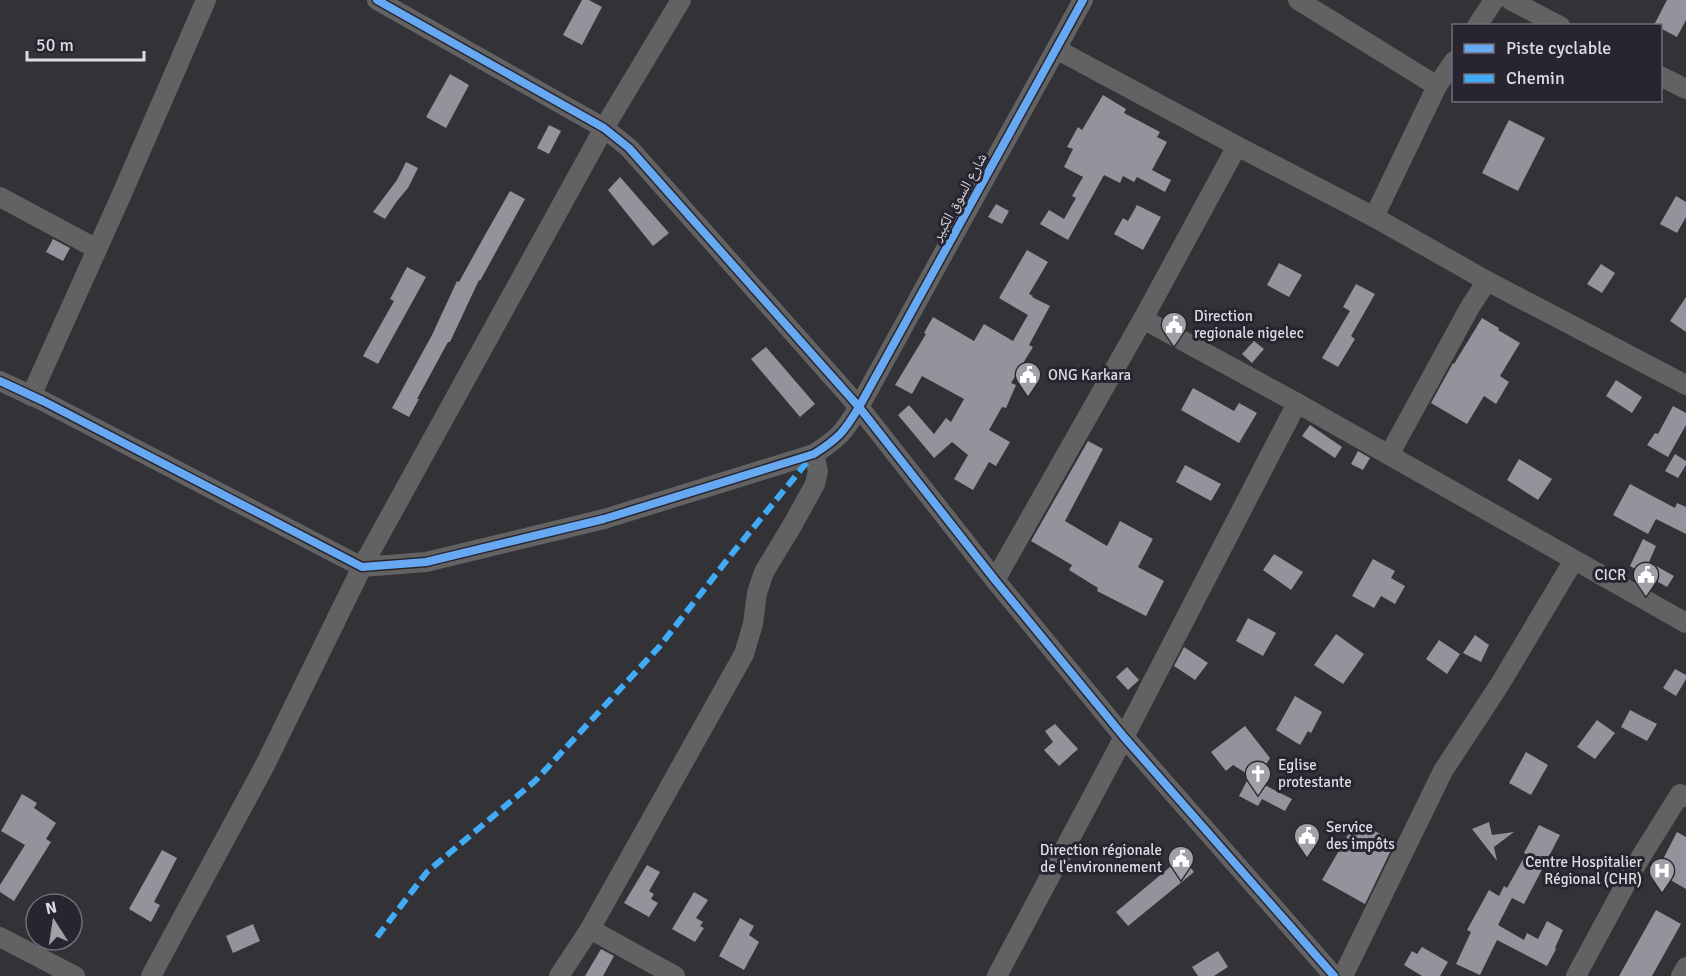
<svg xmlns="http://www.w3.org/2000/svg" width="1686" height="976" font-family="Signika,'Noto Naskh Arabic',sans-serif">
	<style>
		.building { fill: #94929a }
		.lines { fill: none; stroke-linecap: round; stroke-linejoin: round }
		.minor { stroke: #636262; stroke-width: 20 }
		.quiet { stroke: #42abf6; stroke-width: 6; stroke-dasharray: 12 6; stroke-linecap: butt }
		.cycleway-casing { stroke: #282530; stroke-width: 11 }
		.cycleway { stroke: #66a8f1; stroke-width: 8 }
		.labels { text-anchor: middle; stroke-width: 6; stroke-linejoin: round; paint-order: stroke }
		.street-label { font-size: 15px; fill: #dedce3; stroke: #282530 }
		.poi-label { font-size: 15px; fill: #dedce3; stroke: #282530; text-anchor: start }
	</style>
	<rect width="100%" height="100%" fill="#333237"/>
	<!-- building -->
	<g class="building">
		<path d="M 582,0 L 589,0 L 602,7 L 582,45 L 563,35 Z"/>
		<path d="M 1667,0 L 1686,0 L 1686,20 L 1677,37 L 1660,28 L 1660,26 L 1654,25 Z"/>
		<path d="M 450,74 L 469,85 L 446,128 L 426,117 Z"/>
		<path d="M 1103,95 L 1126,109 L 1124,113 L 1160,132 L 1157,137 L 1167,142 L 1152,170 L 1171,180 L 1165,192 L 1137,177 L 1134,182 L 1123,176 L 1120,183 L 1104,175 L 1068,240 L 1040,224 L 1049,210 L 1064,219 L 1076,198 L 1072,196 L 1083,177 L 1064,167 L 1073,149 L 1067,147 L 1078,127 L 1082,130 Z"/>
		<path d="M 1509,120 L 1545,138 L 1518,191 L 1482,173 Z"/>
		<path d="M 549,125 L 561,131 L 549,154 L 537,148 Z"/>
		<path d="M 406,162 L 418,168 L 408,188 L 397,201 L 385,219 L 373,212 L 397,180 Z"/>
		<path d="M 620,177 L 669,233 L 653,246 L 608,190 Z"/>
		<path d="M 510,191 L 525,199 L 480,281 L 479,280 L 450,342 L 448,342 L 417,399 L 419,399 L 409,417 L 392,408 L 432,335 L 457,281 L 459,282 L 485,235 Z"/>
		<path d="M 1676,196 L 1686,202 L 1686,217 L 1677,233 L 1660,224 Z"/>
		<path d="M 996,204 L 1009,211 L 1002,224 L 988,217 Z"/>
		<path d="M 1137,205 L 1161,217 L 1143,250 L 1114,234 L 1123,218 L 1128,221 Z"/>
		<path d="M 53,239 L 70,248 L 63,261 L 46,252 Z"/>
		<path d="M 1027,250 L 1048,262 L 1029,294 L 1033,296 L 1032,297 L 1050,306 L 1029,345 L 1033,347 L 1011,383 L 1016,385 L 1006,408 L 1002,407 L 989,430 L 1010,442 L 996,466 L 989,462 L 973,490 L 954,479 L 968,455 L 952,442 L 934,458 L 898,415 L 909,405 L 934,434 L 946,418 L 951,422 L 964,399 L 922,376 L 912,394 L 895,385 L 926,334 L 924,333 L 933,317 L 974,341 L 984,324 L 1013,341 L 1028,315 L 999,298 Z"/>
		<path d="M 1279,263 L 1302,275 L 1289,297 L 1267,285 Z"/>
		<path d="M 1601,264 L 1615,273 L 1602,293 L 1587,284 Z"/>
		<path d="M 407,267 L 426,277 L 378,364 L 363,356 L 394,301 L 390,299 Z"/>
		<path d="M 1356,284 L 1375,294 L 1351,336 L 1355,339 L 1338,367 L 1322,358 L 1350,311 L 1343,307 Z"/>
		<path d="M 1686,297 L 1686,332 L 1670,321 Z"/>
		<path d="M 1482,318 L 1499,328 L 1498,330 L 1520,343 L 1500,376 L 1509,382 L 1496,404 L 1484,396 L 1467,424 L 1431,403 L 1453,363 L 1454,364 Z"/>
		<path d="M 1254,341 L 1264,349 L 1252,363 L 1242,354 Z"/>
		<path d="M 766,347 L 815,404 L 800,417 L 751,359 Z"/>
		<path d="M 1616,380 L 1642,397 L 1632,413 L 1606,396 Z"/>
		<path d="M 1193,388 L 1234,411 L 1239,403 L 1257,413 L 1239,443 L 1181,410 Z"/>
		<path d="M 1673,406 L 1686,413 L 1686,425 L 1668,457 L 1647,445 L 1655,433 L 1658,434 Z"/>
		<path d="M 1310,425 L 1342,447 L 1335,458 L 1302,436 Z"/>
		<path d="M 1088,441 L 1103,449 L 1065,521 L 1107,546 L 1120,521 L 1153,539 L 1138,567 L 1164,581 L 1146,616 L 1097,591 L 1098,588 L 1069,570 L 1072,565 L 1031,541 Z"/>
		<path d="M 1358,451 L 1370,458 L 1363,470 L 1351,464 Z"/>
		<path d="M 1675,454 L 1686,461 L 1686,465 L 1678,478 L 1665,471 Z"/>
		<path d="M 1519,459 L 1552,479 L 1538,500 L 1507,480 Z"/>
		<path d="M 1185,465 L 1221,484 L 1211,501 L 1176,482 Z"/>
		<path d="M 1630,484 L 1675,508 L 1677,503 L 1686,507 L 1686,534 L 1656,519 L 1648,534 L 1613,515 Z"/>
		<path d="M 1643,539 L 1656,546 L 1649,562 L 1674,576 L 1667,587 L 1630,566 Z"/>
		<path d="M 1274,554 L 1303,572 L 1291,590 L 1263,570 Z"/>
		<path d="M 1373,559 L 1395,571 L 1391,578 L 1405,586 L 1395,604 L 1381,596 L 1374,608 L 1352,596 Z"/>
		<path d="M 1248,618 L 1276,633 L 1263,656 L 1236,641 Z"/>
		<path d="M 1336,634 L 1364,654 L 1343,684 L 1314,665 Z"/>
		<path d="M 1475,635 L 1489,645 L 1481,662 L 1463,653 Z"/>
		<path d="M 1439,640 L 1460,654 L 1447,674 L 1426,659 Z"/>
		<path d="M 1184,647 L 1208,663 L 1195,680 L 1174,666 Z"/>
		<path d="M 1127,667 L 1139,680 L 1128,690 L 1116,677 Z"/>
		<path d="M 1675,669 L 1686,675 L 1686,679 L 1676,696 L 1663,688 Z"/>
		<path d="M 1295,696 L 1322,712 L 1311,733 L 1308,731 L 1300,745 L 1276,730 Z"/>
		<path d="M 1630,710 L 1657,724 L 1647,741 L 1621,727 Z"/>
		<path d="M 1597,720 L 1615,733 L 1595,759 L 1577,747 Z"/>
		<path d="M 1055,724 L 1078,749 L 1059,766 L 1044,750 L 1053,742 L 1045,731 Z"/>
		<path d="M 1245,726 L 1270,758 L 1257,780 L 1233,765 L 1226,771 L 1211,752 Z"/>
		<path d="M 1526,752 L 1548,765 L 1531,795 L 1509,783 Z"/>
		<path d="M 1249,777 L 1292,799 L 1285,811 L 1262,799 L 1258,806 L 1239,796 Z"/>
		<path d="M 22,794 L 37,803 L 34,808 L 56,823 L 46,839 L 51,842 L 14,901 L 0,892 L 0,885 L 25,845 L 1,831 Z"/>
		<path d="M 1356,821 L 1395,842 L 1365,904 L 1322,880 Z"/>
		<path d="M 1489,822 L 1492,835 L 1514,832 L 1494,847 L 1497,861 L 1472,829 Z"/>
		<path d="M 1539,825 L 1560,835 L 1524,904 L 1512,898 L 1498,925 L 1524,940 L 1527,933 L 1538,939 L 1547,921 L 1563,930 L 1555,948 L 1556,949 L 1547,966 L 1497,940 L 1480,975 L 1456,964 L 1471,932 L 1467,930 L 1489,890 L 1499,896 L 1504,886 L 1507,888 L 1526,854 L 1524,853 Z"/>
		<path d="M 1677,832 L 1686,837 L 1686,889 L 1667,878 L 1662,861 Z"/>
		<path d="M 162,850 L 177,858 L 154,902 L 160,905 L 151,922 L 129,909 Z"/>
		<path d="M 1182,857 L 1194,872 L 1128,926 L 1116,912 Z"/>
		<path d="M 647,865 L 660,872 L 649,891 L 654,894 L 651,899 L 658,903 L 649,917 L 624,903 Z"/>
		<path d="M 694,892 L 708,900 L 696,918 L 703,922 L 700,926 L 704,928 L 695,942 L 672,929 Z"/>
		<path d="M 1656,910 L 1681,924 L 1652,976 L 1619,976 Z"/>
		<path d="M 740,918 L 754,926 L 749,935 L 759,942 L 744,970 L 719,956 Z"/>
		<path d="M 253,924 L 260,941 L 233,953 L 226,936 Z"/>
		<path d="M 1422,947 L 1448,962 L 1440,976 L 1422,976 L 1404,965 L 1412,951 L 1417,954 Z"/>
		<path d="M 601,949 L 614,956 L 603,976 L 585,976 Z"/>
		<path d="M 1218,951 L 1228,967 L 1214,976 L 1198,976 L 1192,967 Z"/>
	</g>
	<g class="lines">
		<!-- minor -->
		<g class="minor">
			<path d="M 377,0 L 604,128 L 629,148 L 859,407 L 995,580 L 1124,737 L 1334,976"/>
			<path d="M 1298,0 L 1437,86"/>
			<path d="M 1510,0 L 1560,26"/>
			<path d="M 1477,26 L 1494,0"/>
			<path d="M 1056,49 L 1237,146 L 1374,217 L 1487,281 L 1686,385"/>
			<path d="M 1660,76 L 1686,89"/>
			<path d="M 0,197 L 97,249"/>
			<path d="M 1374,217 L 1437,86 L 1454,61"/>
			<path d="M 1143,319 L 1297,403 L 1686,623"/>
			<path d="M 0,381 L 43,401 L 362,567 L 426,562 L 604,519 L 814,454 C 839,438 844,432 859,407 L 1083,0"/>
			<path d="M 31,396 L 121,196 L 206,0"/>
			<path d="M 1389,455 L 1470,307 L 1487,281"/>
			<path d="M 995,580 L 1143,319 L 1237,146"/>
			<path d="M 590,929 L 675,976"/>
			<path d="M 0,937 L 75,976"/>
			<path d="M 151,976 L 265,765 L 362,567 L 604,128 L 681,0"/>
			<path d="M 559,976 L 590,929 L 744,654 L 753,624 L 757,593 L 764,572 L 793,524 L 815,484 L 818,471 L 814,454"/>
			<path d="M 997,976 L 1124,737 L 1297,403"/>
			<path d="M 1343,976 L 1443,771 L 1500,684 L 1574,560"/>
			<path d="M 1576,976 L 1637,863 L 1680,794 L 1686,797"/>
			<path d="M 1681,976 L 1686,967"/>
		</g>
		<!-- quiet -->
		<path class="quiet" d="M 377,937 L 427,872 L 535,781 L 659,647 L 731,555 L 812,456"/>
		<defs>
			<g id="cycleway">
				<path d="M 377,0 L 604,128 L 629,148 L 859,407 L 995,580 L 1124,737 L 1334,976"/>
				<path d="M 0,381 L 43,401 L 362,567 L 426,562 L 604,519 L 814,454 C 839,438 844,432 859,407 L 1083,0"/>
			</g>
		</defs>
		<!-- cycleway casing -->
		<use href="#cycleway" class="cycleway-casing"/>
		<!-- cycleway -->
		<use href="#cycleway" class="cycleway"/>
	</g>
	<!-- icons -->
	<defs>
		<symbol id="civic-pin" viewBox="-11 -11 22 30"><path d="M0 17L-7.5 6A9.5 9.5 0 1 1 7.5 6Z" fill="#a2a0a7" stroke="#282530"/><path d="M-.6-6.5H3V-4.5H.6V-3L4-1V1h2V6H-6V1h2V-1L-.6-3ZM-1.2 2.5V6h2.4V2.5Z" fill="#fff"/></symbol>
		<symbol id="church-pin" viewBox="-11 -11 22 30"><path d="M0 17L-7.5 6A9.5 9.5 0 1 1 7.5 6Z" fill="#a2a0a7" stroke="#282530"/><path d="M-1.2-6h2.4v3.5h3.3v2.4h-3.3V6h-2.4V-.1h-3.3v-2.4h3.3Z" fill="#fff"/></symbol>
		<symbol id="hospital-pin" viewBox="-11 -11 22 30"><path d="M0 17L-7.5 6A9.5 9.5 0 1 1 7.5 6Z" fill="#a2a0a7" stroke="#282530"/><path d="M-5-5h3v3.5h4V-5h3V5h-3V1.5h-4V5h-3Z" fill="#fff"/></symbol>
	</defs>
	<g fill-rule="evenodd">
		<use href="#civic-pin" x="1159" y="310" width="30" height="40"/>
		<use href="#civic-pin" x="1013" y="360" width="30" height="40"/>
		<use href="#civic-pin" x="1631" y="560" width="30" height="40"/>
		<use href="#church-pin" x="1243" y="759" width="30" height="40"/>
		<use href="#civic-pin" x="1292" y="821" width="30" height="40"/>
		<use href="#civic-pin" x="1166" y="844" width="30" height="40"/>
		<use href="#hospital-pin" x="1647" y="856" width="30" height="40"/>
	</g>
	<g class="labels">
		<!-- street labels -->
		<g class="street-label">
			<text transform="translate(959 197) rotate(-61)" y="5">شارع السوق الكبير</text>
		</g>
		<!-- poi labels -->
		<g class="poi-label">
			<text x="1194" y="321">Direction<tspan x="1194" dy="17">regionale nigelec</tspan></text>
			<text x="1048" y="380">ONG Karkara</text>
			<text x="1626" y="580" text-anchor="end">CICR</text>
			<text x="1278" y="770">Eglise<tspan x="1278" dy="17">protestante</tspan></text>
			<text x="1326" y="832">Service<tspan x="1326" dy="17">des impôts</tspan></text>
			<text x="1162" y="855" text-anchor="end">Direction régionale<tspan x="1162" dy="17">de l'environnement</tspan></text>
			<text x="1642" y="867" text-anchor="end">Centre Hospitalier<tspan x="1642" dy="17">Régional (CHR)</tspan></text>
		</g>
	</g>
	<!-- legend -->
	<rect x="1452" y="24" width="210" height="78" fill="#282530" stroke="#716e78" stroke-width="1.5"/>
	<rect x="1464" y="44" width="30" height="9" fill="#66a8f1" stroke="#716e78" stroke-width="1.5"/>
	<text x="1506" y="54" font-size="18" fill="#dedce3">Piste cyclable</text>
	<rect x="1464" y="74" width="30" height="9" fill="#42abf6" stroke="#716e78" stroke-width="1.5"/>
	<text x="1506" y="84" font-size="18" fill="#dedce3">Chemin</text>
	<!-- north arrow -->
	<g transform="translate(54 922) rotate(348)"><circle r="28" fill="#282530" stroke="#716e78" stroke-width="1.5"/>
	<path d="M0-4.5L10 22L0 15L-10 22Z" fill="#a2a0a7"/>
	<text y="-9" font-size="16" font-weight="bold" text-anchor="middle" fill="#dedce3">N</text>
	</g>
	<!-- scale -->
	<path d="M27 51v9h117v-9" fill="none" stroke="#dedce3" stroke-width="3"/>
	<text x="36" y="51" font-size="18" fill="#dedce3" stroke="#282530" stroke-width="4.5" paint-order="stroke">50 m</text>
</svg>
